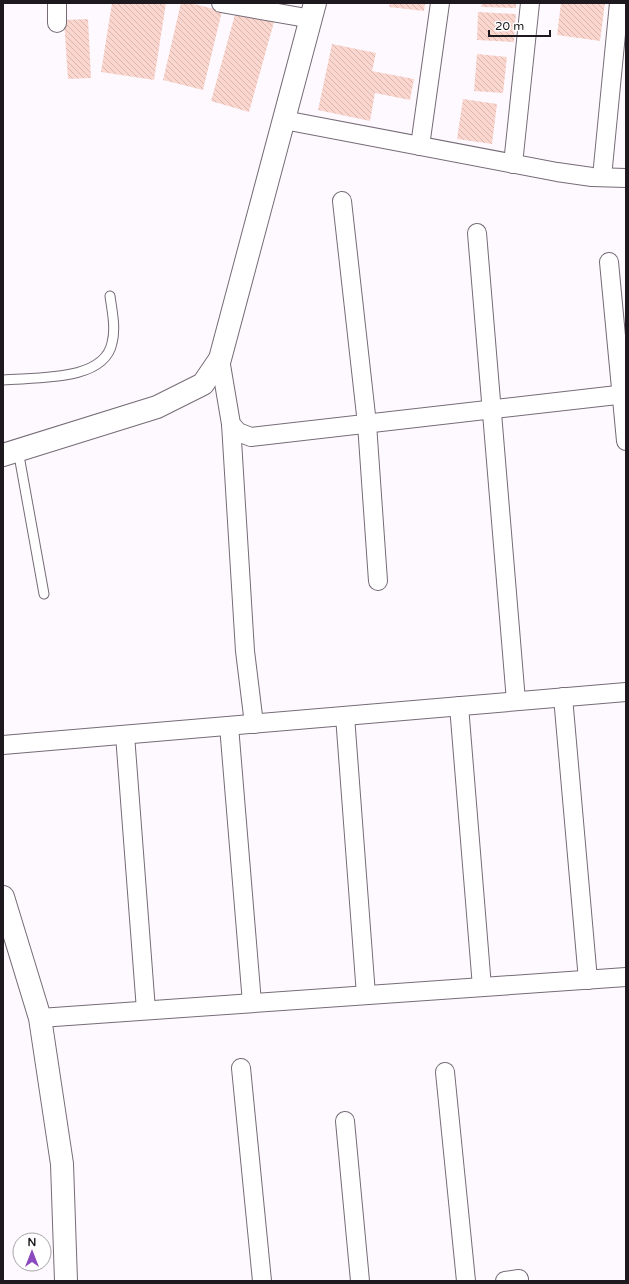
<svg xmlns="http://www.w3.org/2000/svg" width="629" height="1284" font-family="'Varela Round',sans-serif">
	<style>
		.building { fill: url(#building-back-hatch) }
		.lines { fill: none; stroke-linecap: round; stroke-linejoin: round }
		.service-casing { stroke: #766b77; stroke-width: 11 }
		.minor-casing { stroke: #766b77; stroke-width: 20 }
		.tertiary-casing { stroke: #766b77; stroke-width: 24 }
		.service { stroke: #fff; stroke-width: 9 }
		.minor { stroke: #fff; stroke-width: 18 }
		.tertiary { stroke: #fff; stroke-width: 22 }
	</style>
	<defs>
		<pattern id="building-back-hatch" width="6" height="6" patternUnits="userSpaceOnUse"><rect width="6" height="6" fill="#fad6ce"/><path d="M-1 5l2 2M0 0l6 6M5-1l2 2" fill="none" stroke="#d6b7b0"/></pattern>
	</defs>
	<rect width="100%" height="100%" fill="#fef9ff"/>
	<!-- building -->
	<g class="building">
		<path d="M 112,3 L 166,3 L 154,80 L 101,72 Z"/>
		<path d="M 181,3 L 190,3 L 222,11 L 203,90 L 163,80 Z"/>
		<path d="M 390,3 L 425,3 L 424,11 L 389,7 Z"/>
		<path d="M 482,3 L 516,3 L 516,8 L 481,7 Z"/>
		<path d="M 561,3 L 605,3 L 600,41 L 557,35 Z"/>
		<path d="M 236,11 L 274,22 L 249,112 L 211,101 Z"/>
		<path d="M 478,12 L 516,14 L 514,42 L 477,40 Z"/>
		<path d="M 88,19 L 91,78 L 68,79 L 64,20 Z"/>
		<path d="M 332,44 L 376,53 L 372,71 L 414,79 L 410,100 L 375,93 L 370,121 L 318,110 Z"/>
		<path d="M 477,54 L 507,57 L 503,93 L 474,91 Z"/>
		<path d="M 463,99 L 497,104 L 492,144 L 457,139 Z"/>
	</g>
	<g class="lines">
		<defs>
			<g id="service">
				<path d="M 3,380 C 35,377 104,382 112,343 C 116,328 112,311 110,296"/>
				<path d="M 18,450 L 44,594"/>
			</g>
			<g id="minor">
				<path d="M 57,3 L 57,23"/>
				<path d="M 221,3 L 312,19"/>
				<path d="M 284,120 L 557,172 L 592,177 L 626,178"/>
				<path d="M 420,146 L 440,3"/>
				<path d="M 513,164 L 530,3"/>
				<path d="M 602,177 L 619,3"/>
				<path d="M 342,201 L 367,424 L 378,581"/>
				<path d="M 477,233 L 516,701"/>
				<path d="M 609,262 L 626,441"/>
				<path d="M 220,359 L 231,424 L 238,432 L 251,437 L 626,394"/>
				<path d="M 231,424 L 245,651 L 254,724"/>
				<path d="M 563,697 L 588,980"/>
				<path d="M 459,706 L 482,987"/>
				<path d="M 345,716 L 366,995"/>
				<path d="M 229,726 L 252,1003"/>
				<path d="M 125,735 L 146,1010"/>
				<path d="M 3,745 L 626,692"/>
				<path d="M 40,1018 L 626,977"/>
				<path d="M 241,1068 L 262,1281"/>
				<path d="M 445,1072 L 466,1281"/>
				<path d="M 345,1121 L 360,1281"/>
				<path d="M 505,1281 L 519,1279"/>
			</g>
			<g id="tertiary">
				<path d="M 3,455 L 157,407 L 203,384 L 220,359 L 315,3"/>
				<path d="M 3,897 L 40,1018 L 62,1164 L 66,1281"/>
			</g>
		</defs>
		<!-- service casing -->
		<use href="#service" class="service-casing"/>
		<!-- minor casing -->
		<use href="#minor" class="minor-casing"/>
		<!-- tertiary casing -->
		<use href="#tertiary" class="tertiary-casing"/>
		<!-- service -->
		<use href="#service" class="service"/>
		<!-- minor -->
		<use href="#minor" class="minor"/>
		<!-- tertiary -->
		<use href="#tertiary" class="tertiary"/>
	</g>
	<!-- border -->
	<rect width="629" height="1284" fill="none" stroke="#1d191e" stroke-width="8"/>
	<!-- north arrow -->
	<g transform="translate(32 1252)"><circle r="19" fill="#ffffff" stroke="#a5a3a5"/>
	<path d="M0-3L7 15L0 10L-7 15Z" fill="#8b49be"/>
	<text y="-6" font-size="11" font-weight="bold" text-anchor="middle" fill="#1d191e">N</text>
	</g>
	<!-- scale -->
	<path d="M489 30v6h61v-6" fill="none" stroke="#1d191e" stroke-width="2"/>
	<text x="495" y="30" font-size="12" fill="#1d191e" stroke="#ffffff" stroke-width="3" paint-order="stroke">20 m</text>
</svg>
